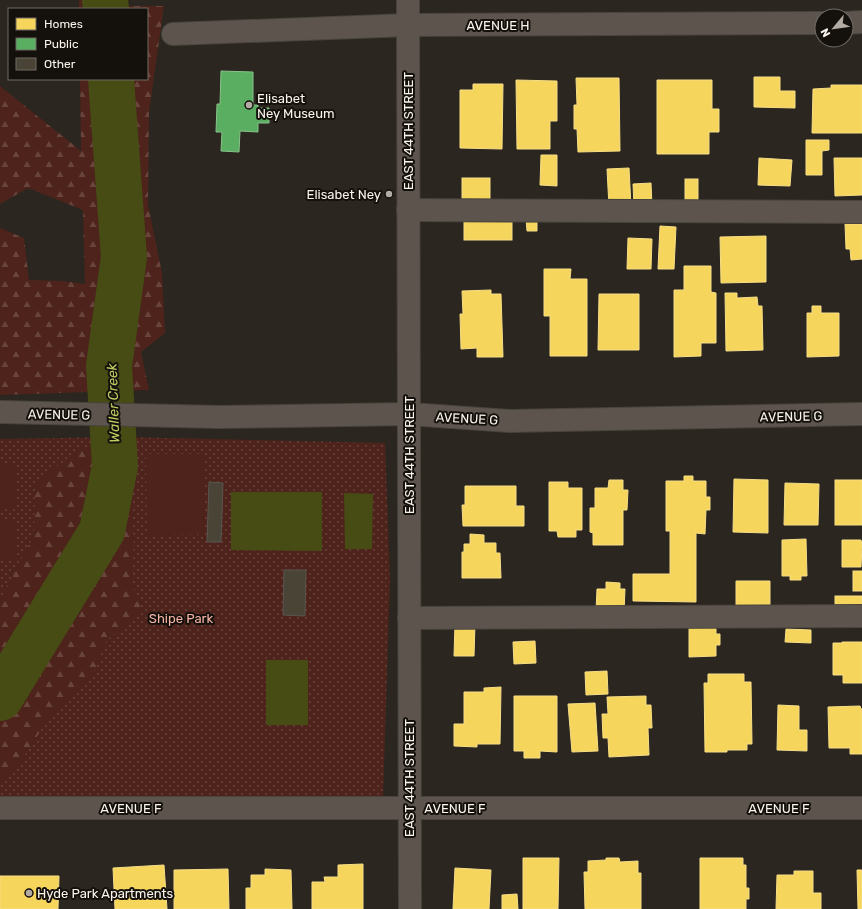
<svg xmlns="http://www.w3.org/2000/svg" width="862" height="909" font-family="Rubik,sans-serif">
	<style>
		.green { fill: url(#green-dots) }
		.forest { fill: url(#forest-firs) }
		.pitch { fill: #4d231b }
		.water { fill: #464c14 }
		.homes { fill: #f6d55c; stroke: #f7de87 }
		.public { fill: #5aae61; stroke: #8ac38b }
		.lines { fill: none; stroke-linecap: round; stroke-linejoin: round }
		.river { stroke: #464c14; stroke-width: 46 }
		.building { fill: #494436; stroke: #595650 }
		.minor-casing { stroke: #47433d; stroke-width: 24 }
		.minor { stroke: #5d544e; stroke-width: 22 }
		.poi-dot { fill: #b2aca4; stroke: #14100b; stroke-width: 1.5 }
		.labels { text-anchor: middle; stroke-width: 4; stroke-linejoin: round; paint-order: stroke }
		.street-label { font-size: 13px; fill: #faf4ec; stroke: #14100b }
		.poi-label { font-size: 13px; fill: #faf4ec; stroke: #14100b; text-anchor: start }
		.park-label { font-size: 13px; fill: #f5b3a5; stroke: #14100b }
		.water-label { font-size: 14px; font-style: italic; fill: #becd62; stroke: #14100b }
	</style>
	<defs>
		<pattern id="green-dots" width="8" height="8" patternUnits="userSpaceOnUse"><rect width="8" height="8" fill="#4d231b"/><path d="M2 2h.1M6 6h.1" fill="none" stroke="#68443c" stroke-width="1.8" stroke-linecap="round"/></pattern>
		<pattern id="forest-firs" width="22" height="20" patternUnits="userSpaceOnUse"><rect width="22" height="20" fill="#4d231b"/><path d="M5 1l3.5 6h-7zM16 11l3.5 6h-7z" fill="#68443c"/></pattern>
	</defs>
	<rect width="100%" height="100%" fill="#2b261f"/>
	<!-- green -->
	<path class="green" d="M 119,437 L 385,443 L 390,578 L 383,798 L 0,799 L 0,439 Z"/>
	<!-- forest -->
	<g class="forest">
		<path d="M 79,0 L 124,0 L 124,6 L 164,6 L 149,112 L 148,205 L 162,273 L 165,333 L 141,352 L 149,390 L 0,395 L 0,228 L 24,238 L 29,280 L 63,281 L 85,284 L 83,210 L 28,188 L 0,204 L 0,86 L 81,151 L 80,79 L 147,79 L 147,9 L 79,9 Z"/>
		<path d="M 83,448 L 126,448 L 134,543 L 132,584 L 143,612 L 107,640 L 92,676 L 48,719 L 20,763 L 0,782 L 0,600 L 34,535 L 35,482 Z"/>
	</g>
	<!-- pitch -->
	<g class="pitch">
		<path d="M 146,454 L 203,454 L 204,534 L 147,535 Z"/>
		<path d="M 0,463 L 16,463 L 17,507 L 0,507 Z"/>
		<rect x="0" y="519" width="17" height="41"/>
	</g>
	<!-- water -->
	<g class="water">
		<path d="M 231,492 L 322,492 L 322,551 L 231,550 Z"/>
		<path d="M 344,493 L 373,494 L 372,549 L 345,549 Z"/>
		<rect x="266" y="660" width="42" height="65"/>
	</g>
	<!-- homes -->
	<g class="homes">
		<path d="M 754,77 L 780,77 L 780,91 L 795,91 L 795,108 L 754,107 Z"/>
		<path d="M 576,78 L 619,78 L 620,151 L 578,152 L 577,129 L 574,129 L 574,105 L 577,105 Z"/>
		<path d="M 516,80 L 557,81 L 557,121 L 550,121 L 550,149 L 517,149 Z"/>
		<path d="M 657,80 L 712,80 L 712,109 L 719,109 L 719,132 L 709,132 L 709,154 L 657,154 Z"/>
		<path d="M 473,84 L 503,84 L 502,149 L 460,148 L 460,90 L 473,90 Z"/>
		<path d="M 831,85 L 862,85 L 862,133 L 812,133 L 813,89 L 831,88 Z"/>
		<path d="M 806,140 L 829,140 L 829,150 L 822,151 L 822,175 L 806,175 Z"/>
		<path d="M 541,155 L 557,155 L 557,186 L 540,185 Z"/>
		<path d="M 759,158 L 792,160 L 790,186 L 758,185 Z"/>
		<path d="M 834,158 L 862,158 L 862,195 L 835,196 Z"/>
		<path d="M 629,168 L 631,206 L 609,207 L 607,169 Z"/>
		<rect x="462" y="178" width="28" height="26"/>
		<rect x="685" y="179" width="13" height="21"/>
		<path d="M 651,183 L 652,206 L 634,207 L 633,184 Z"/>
		<rect x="464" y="218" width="48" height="22"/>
		<path d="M 526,219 L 537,219 L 537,231 L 527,231 Z"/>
		<path d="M 845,224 L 862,224 L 862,259 L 851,260 L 850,249 L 846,249 Z"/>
		<path d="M 660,226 L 676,227 L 674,269 L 658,269 Z"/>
		<path d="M 766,236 L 766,282 L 721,283 L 720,237 Z"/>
		<path d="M 628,238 L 652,239 L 651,269 L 627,269 Z"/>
		<path d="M 684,266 L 711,266 L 711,292 L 716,293 L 716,343 L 701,343 L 701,356 L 674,357 L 674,290 L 684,290 Z"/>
		<path d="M 544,269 L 571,269 L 570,279 L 587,279 L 587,356 L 550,356 L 550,316 L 544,316 Z"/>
		<path d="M 491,290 L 491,294 L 501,294 L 503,357 L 477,357 L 477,348 L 461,349 L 460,314 L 463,314 L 462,291 Z"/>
		<path d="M 725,293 L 737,293 L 737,298 L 757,297 L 758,306 L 762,306 L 763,350 L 726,351 Z"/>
		<path d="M 599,294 L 639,294 L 639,350 L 598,350 Z"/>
		<path d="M 812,306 L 821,306 L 821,313 L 839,313 L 839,356 L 807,357 L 807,313 L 812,313 Z"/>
		<path d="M 684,476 L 693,476 L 693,481 L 706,481 L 706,497 L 710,497 L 710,510 L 706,510 L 705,534 L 696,533 L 696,602 L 633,601 L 633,574 L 670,574 L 670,531 L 666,531 L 666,481 L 684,481 Z"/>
		<path d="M 734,479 L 768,480 L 768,533 L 733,532 Z"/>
		<path d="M 609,480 L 623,480 L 623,490 L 628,490 L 627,510 L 623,510 L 623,545 L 593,545 L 593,533 L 590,532 L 590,508 L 595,508 L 595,488 L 608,488 Z"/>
		<rect x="835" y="480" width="27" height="45"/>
		<path d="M 549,482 L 568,482 L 568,488 L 582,488 L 582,530 L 576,530 L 576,537 L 558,537 L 557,531 L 549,531 Z"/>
		<path d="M 785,483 L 819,484 L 818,525 L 784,525 Z"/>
		<path d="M 465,486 L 516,486 L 516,506 L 524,506 L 524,526 L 463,526 L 462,505 L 465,505 Z"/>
		<path d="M 470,534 L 484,535 L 484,543 L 496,543 L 496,553 L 500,553 L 501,578 L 462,578 L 462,552 L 464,552 L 464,544 L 470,544 Z"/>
		<path d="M 806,539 L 807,576 L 801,576 L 801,580 L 790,580 L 790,576 L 782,576 L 782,540 Z"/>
		<path d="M 842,540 L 861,540 L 862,545 L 861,567 L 842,567 Z"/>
		<rect x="853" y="571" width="9" height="20"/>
		<path d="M 736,581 L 770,581 L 770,610 L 736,609 Z"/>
		<path d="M 606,582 L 620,583 L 620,589 L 625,589 L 624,612 L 596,611 L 597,589 L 606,589 Z"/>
		<rect x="835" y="596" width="27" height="17"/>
		<path d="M 455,624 L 475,624 L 474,656 L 454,656 Z"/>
		<path d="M 689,627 L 716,627 L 716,634 L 720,634 L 720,645 L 716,645 L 716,656 L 689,657 Z"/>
		<path d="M 786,629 L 811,630 L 811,643 L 785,642 Z"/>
		<path d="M 535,641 L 536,663 L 514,664 L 513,642 Z"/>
		<path d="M 842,642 L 862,642 L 862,683 L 843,683 L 843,675 L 833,675 L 833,643 L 842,643 Z"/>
		<path d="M 607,671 L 608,694 L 586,695 L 585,672 Z"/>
		<path d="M 708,674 L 744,674 L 744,682 L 751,682 L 752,744 L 747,744 L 747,750 L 727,750 L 727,752 L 705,752 L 704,683 L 708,683 Z"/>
		<path d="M 501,687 L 500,744 L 477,744 L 477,747 L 454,746 L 454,724 L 464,724 L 464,692 L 484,692 L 484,688 Z"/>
		<path d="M 514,696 L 557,696 L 557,752 L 540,751 L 540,758 L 524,758 L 524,751 L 514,751 Z"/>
		<path d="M 646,696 L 646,705 L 651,705 L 652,728 L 648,728 L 649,755 L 609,757 L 608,738 L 603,738 L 602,714 L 608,714 L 607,697 Z"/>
		<path d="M 595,703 L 598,751 L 572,752 L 568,704 Z"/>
		<path d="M 778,705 L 799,706 L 799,730 L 807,730 L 807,751 L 777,750 Z"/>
		<path d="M 860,706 L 861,709 L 862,709 L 862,754 L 850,754 L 850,748 L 829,748 L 828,707 Z"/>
		<path d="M 523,858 L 559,858 L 558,909 L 523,909 Z"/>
		<path d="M 606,858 L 619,858 L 620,862 L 638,861 L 638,873 L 641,873 L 641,909 L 585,909 L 584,872 L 588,872 L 588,861 L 606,860 Z"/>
		<path d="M 700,858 L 743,858 L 743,865 L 746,865 L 746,888 L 749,888 L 749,899 L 746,899 L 746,909 L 700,909 Z"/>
		<path d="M 363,864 L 363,909 L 312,909 L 312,882 L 325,882 L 324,877 L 338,877 L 338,865 Z"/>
		<path d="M 164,865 L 167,909 L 115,909 L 113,868 Z"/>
		<path d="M 455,868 L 491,870 L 489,909 L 453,909 Z"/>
		<path d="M 228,869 L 229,909 L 174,909 L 174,870 Z"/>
		<path d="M 265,869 L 291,870 L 292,909 L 246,909 L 246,888 L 251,888 L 251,875 L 265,875 Z"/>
		<path d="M 857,870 L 862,870 L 862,909 L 858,909 Z"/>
		<path d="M 794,871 L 813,871 L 813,893 L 821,893 L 821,909 L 776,909 L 777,875 L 794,875 Z"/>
		<path d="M 0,876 L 59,876 L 58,909 L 0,909 Z"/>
		<path d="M 517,894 L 518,909 L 502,909 L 502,895 Z"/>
	</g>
	<!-- public -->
	<path class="public" d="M 221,71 L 253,72 L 253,105 L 258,105 L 258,108 L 269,108 L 269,123 L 258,123 L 258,132 L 240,131 L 239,152 L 221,151 L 222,132 L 216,132 L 217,104 L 220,104 Z"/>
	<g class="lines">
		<!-- river -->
		<g class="river">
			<path d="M 105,0 L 106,9"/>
			<path d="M 0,698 L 102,531 L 115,466 L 109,366 L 124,257 L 111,79"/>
		</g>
	</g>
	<!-- building -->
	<g class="building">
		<path d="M 209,482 L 223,483 L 221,542 L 207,542 Z"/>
		<path d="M 284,570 L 306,570 L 305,616 L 283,615 Z"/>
	</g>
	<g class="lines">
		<defs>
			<g id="minor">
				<path d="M 408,0 L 410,909"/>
				<path d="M 846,23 L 862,22"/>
				<path d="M 173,34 L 408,25 L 822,23"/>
				<path d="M 408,210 L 862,212"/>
				<path d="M 0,412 L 219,417 L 409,414 L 510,421 L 862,414"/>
				<path d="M 409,618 L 862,616"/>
				<path d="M 0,808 L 862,808"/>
			</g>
		</defs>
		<!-- minor casing -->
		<use href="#minor" class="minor-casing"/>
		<!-- minor -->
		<use href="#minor" class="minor"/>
	</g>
	<!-- markers -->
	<g class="poi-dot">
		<circle cx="249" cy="105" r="4"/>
		<circle cx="389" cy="194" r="4"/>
		<circle cx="29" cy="893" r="4"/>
	</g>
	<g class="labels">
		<!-- street labels -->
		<g class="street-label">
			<text x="498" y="30">AVENUE H</text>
			<text transform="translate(408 131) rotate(-90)" y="5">EAST 44TH STREET</text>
			<text transform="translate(59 414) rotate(1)" y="5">AVENUE G</text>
			<text transform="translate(791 416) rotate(-1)" y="5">AVENUE G</text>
			<text transform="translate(467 418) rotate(3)" y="5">AVENUE G</text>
			<text transform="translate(409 455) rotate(-90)" y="5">EAST 44TH STREET</text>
			<text transform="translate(409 778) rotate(-90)" y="5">EAST 44TH STREET</text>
			<text x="131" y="813">AVENUE F</text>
			<text x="455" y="813">AVENUE F</text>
			<text x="779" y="813">AVENUE F</text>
		</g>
		<!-- poi labels -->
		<g class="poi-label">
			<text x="257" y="103">Elisabet<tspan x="257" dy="15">Ney Museum</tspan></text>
			<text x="381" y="199" text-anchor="end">Elisabet Ney</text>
			<text x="37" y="898">Hyde Park Apartments</text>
		</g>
		<!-- park labels -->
		<g class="park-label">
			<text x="181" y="623">Shipe Park</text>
		</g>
		<!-- water labels -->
		<g class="water-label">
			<text transform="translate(113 403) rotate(-92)" y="5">Waller Creek</text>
		</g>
	</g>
	<!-- legend -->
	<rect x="8" y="8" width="140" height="72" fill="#14100b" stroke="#706b65"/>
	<rect x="16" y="18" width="20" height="12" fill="#f6d55c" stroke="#706b65"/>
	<text x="44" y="28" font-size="12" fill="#faf4ec">Homes</text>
	<rect x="16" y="38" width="20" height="12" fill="#5aae61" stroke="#706b65"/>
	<text x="44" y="48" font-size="12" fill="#faf4ec">Public</text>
	<rect x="16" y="58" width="20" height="12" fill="#494436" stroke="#706b65"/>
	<text x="44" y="68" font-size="12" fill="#faf4ec">Other</text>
	<!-- north arrow -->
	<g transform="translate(834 28) rotate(241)"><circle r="19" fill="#14100b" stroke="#706b65"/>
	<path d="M0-3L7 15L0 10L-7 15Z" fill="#b2aca4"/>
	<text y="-6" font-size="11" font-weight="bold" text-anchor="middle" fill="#faf4ec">N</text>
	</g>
</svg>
